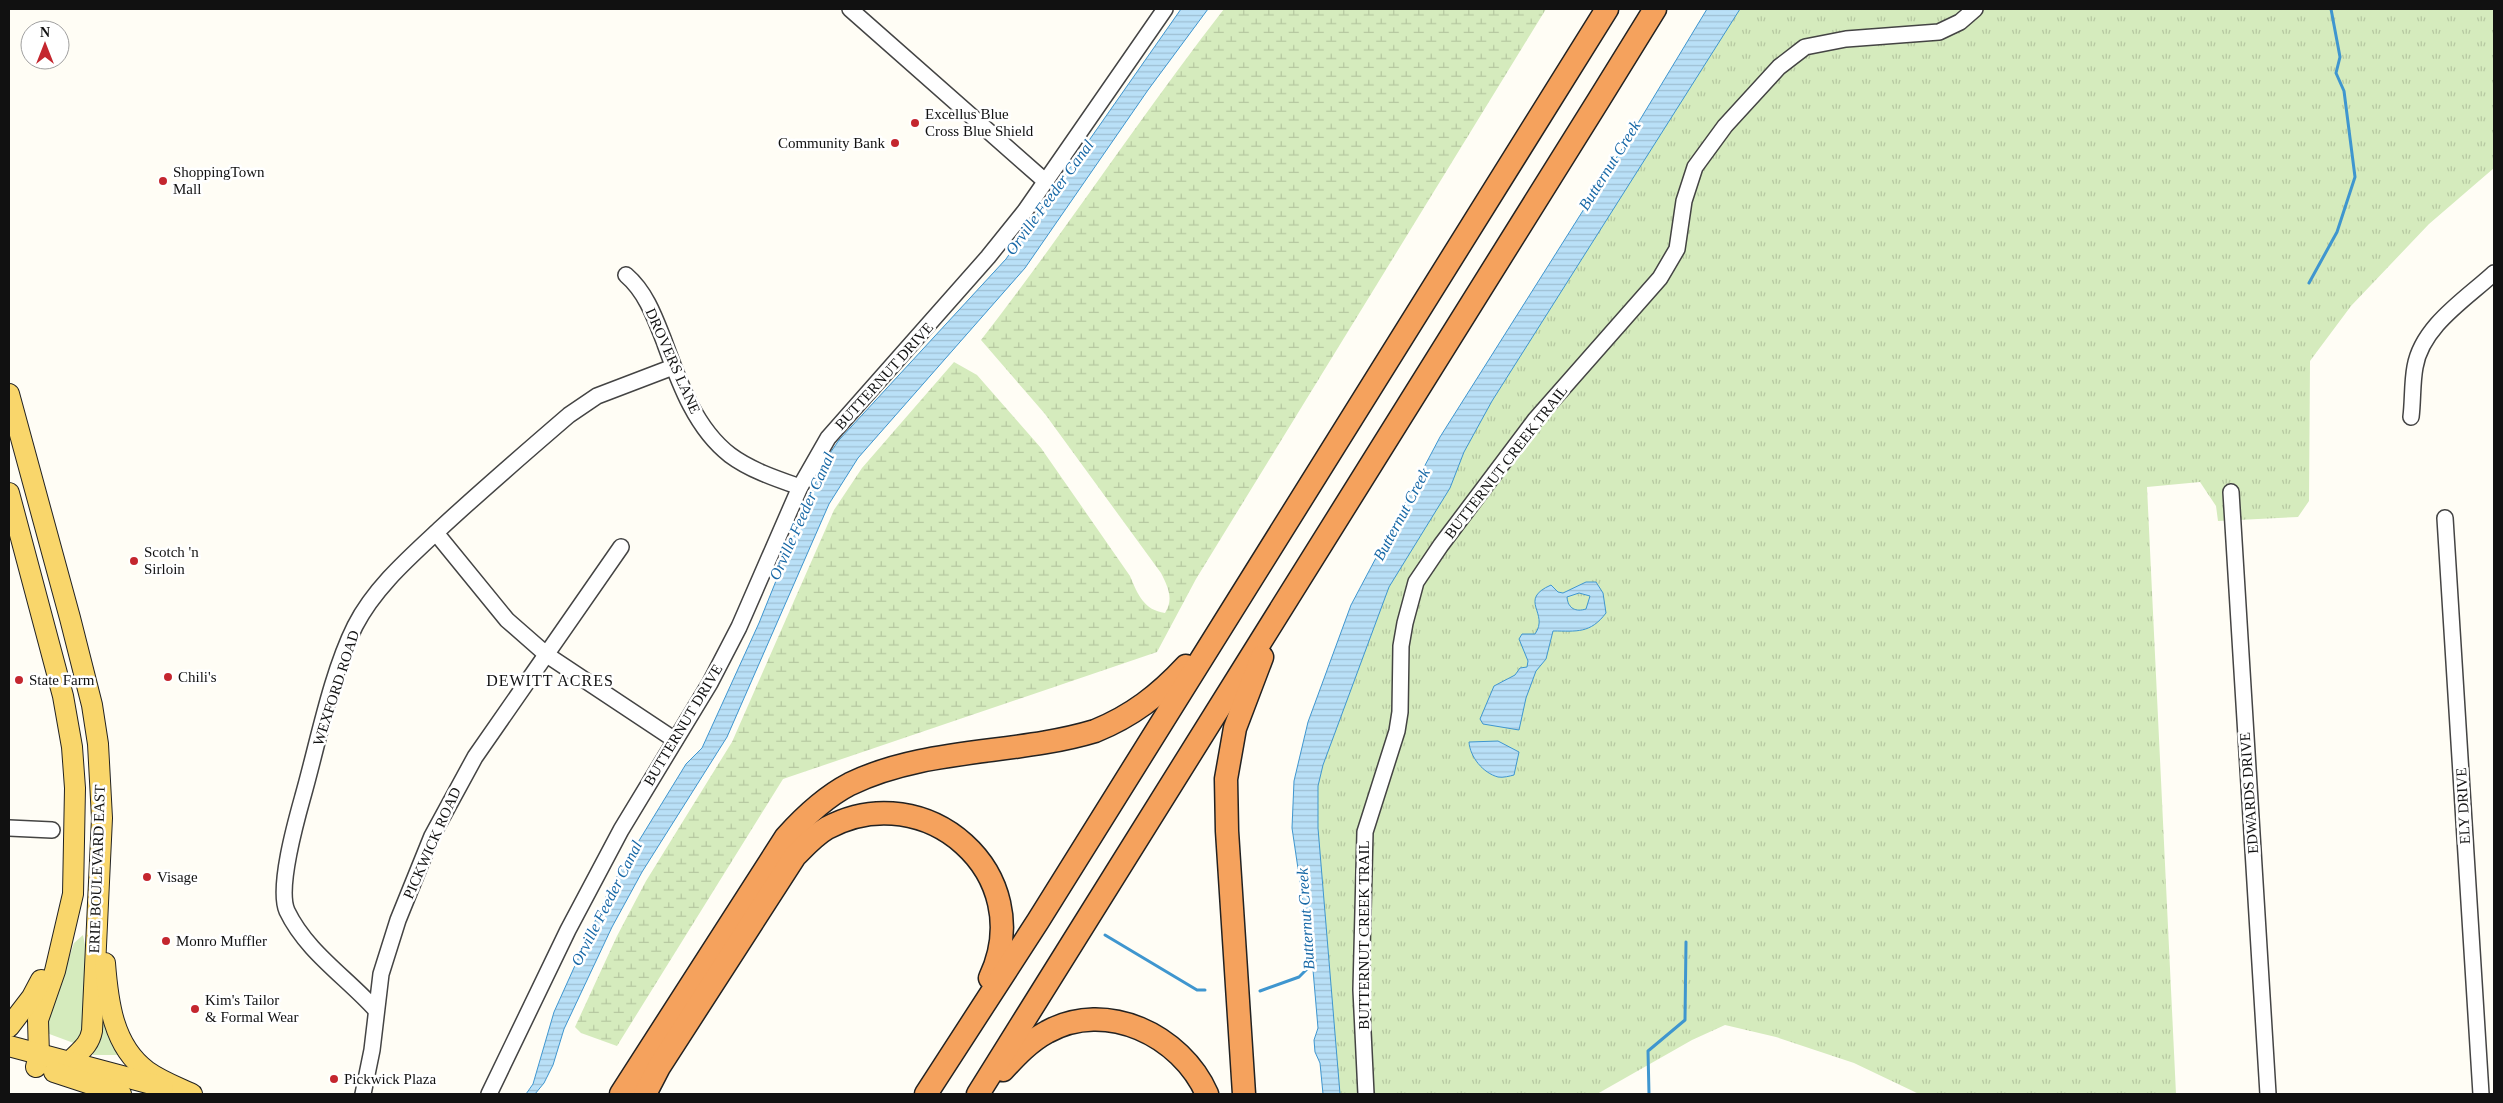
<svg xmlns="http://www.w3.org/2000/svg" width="2503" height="1103" font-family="'Times New Roman',serif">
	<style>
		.grass { fill: #d5ebbd }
		.wetland { fill: url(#wetland-marsh) }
		.park { fill: url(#park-tufts) }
		.water { fill: url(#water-rules); stroke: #3f96cf; fill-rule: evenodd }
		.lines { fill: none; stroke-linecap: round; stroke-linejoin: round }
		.stream { stroke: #3f96cf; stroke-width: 3 }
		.minor-casing { stroke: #444; stroke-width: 18 }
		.major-casing { stroke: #222; stroke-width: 22 }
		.highway-casing { stroke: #222; stroke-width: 25 }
		.minor { stroke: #fff; stroke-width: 15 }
		.major { stroke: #f9d66b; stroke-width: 20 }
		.highway { stroke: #f5a25d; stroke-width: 22 }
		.poi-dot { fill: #c4262e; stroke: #fff; stroke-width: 2 }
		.labels { text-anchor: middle; stroke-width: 5; stroke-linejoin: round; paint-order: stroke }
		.poi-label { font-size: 15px; fill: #111; stroke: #fff; text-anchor: start }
		.street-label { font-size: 15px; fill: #111; stroke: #fff }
		.water-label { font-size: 16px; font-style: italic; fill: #1768a6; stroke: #fff }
		.neighbourhood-label { font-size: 16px; letter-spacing: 1px; fill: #111; stroke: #fff }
	</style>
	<defs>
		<pattern id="wetland-marsh" width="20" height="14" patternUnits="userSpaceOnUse" patternTransform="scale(1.25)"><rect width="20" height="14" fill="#d5ebbd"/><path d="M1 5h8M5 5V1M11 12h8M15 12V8" fill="none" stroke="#b6c8a1"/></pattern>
		<pattern id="park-tufts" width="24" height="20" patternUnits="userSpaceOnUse" patternTransform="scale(1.25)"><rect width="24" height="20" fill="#d5ebbd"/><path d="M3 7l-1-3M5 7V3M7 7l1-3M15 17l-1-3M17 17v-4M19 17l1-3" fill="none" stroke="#b6c8a1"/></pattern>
		<pattern id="water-rules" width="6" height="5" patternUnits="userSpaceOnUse" patternTransform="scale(1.25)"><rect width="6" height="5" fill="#b9e0f7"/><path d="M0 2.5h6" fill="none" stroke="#9ebfd3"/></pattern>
	</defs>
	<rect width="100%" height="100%" fill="#fffdf5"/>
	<!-- grass -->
	<g class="grass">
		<path d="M 83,935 L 85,945 L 85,1030 L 79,1045 L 44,1032 L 74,943 Z"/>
		<path d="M 103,1009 L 120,1055 L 93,1055 L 92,1050 Z"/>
	</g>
	<!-- wetland -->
	<path class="wetland" d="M 1224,9 L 1546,9 L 1196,579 L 1157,652 L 783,779 L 617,1046 L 581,1033 L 575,1027 L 617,936 L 646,881 L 732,742 L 834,510 L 862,468 L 954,362 L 977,375 L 1041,448 L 1130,576 C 1138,595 1144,610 1165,613 C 1174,599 1168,587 1161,573 L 1045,414 L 981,340 C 1065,232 1140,117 1224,9 Z"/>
	<!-- park -->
	<path class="park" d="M 1720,9 L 2494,9 L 2494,168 L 2429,224 L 2351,306 L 2310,361 L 2309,501 L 2298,517 L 2218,521 L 2216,506 L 2200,482 L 2147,487 L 2176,1094 L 1919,1094 L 1854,1063 L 1776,1037 L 1725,1025 L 1692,1040 L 1597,1094 L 1331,1094 L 1308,791 L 1363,611 Z"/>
	<!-- water -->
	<g class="water">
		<path d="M 1181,9 L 1208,9 L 1148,90 L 1025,268 L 858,458 L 829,504 L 727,737 L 642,872 L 612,927 L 564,1029 L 553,1065 L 544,1083 L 535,1094 L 526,1094 L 533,1084 L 554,1012 L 610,888 L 686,764 L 702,748 L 759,623 L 824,462 L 839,440 L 1006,259 Z"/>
		<path d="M 1707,9 L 1740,9 L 1492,401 L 1464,452 L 1450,488 L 1389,587 L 1323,765 L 1318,786 L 1318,828 L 1340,1094 L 1323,1094 L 1320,1063 L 1315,1052 L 1314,1040 L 1318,1028 L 1313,970 L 1292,828 L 1294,781 L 1308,722 L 1351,605 L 1440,437 L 1632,133 Z"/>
		<path d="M 1586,582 L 1596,582 L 1603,593 L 1606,613 C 1590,634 1577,631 1553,631 L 1546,659 L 1536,671 L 1526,698 L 1519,730 L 1483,724 L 1480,719 L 1494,686 L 1515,675 L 1520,668 L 1527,667 L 1528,661 L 1519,639 L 1522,634 L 1535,634 C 1550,613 1517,600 1551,585 L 1558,592 L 1563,593 ZM 1579,593 L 1590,596 L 1586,609 C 1576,612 1568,609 1567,597 Z"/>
		<path d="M 1498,741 L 1519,752 L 1514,775 C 1510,776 1503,778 1498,777 C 1483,773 1470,757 1469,742 Z"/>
	</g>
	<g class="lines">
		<!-- stream -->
		<g class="stream">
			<path d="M 2309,283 L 2337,232 L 2355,177 L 2344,91 L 2336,73 L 2340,57 L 2331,9"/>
			<path d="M 1105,935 L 1197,990 L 1205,990"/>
			<path d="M 1260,991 L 1299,977 L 1315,961"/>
			<path d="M 1649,1094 L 1648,1051 L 1685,1020 L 1686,942"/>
		</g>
		<defs>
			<g id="minor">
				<path d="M 850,9 L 1045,181"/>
				<path d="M 626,275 C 646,292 655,318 664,341 C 679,382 695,428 730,455 C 750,470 777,479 800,487"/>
				<path d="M 2411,417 C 2413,401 2412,383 2415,367 C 2422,326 2466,299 2494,273"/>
				<path d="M 2231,492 L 2268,1094"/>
				<path d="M 2445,518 L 2481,1094"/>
				<path d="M 436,533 L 507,620 L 547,655 L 675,740"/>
				<path d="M 9,828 L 52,830"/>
				<path d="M 375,1009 C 346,977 306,951 287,911 C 277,888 296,821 303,796 C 318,743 331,674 355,626 C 375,587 410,557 442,527 C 483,489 526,452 569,415 L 597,396 L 673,367"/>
				<path d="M 363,1094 L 372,1050 L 381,974 L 398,920 L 432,836 L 475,757 L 621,547"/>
				<path d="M 489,1094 L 568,930 L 621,830 L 710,683 L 739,627 L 800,487 L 828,438 L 988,257 L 1025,211 L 1165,9"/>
				<path d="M 1366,1094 L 1361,990 L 1365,832 L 1397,731 L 1400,712 L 1401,646 L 1405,623 L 1416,582 L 1441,545 L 1535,420 L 1660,278 L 1677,249 L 1684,201 L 1695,167 L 1725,126 L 1779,67 L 1805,47 L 1846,39 L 1939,32 L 1960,22 L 1975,9"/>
			</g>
			<g id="major">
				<path d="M 9,394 L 70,618 L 92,705 L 98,744 L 102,818 L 92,1031 C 88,1052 70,1054 63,1074"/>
				<path d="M 9,493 L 63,696 L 72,747 L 75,788 L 73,894 L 55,971 L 38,1020 L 39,1055 L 36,1067"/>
				<path d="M 105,963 C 108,1002 113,1046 147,1071 C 161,1081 177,1087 192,1094"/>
				<path d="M 9,1027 L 32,997 L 41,980"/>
				<path d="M 9,1046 L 163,1087"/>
				<path d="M 54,1072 L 121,1094"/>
			</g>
			<g id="highway">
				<path d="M 1003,1070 C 1016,1056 1030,1041 1047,1032 C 1106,999 1181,1035 1207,1094"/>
				<path d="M 621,1094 L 786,837 C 804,817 825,797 850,784 C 926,747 1016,755 1095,731 C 1132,716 1159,695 1186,666"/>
				<path d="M 645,1094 L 659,1067 L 795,856 C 805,846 815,835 827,828 C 926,775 1039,874 990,978"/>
				<path d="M 926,1094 L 1038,921 L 1607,9"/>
				<path d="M 978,1094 C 1202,732 1431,372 1655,9"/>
				<path d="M 1244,1094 L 1227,831 L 1226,779 L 1235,728 L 1262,657"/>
			</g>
		</defs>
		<!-- minor casing -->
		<use href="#minor" class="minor-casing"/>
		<!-- major casing -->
		<use href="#major" class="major-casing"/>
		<!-- highway casing -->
		<use href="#highway" class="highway-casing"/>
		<!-- minor -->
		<use href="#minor" class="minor"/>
		<!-- major -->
		<use href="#major" class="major"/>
		<!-- highway -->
		<use href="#highway" class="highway"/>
	</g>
	<!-- markers -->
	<g class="poi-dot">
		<circle cx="915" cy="123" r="5"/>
		<circle cx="895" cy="143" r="5"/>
		<circle cx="163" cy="181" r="5"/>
		<circle cx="134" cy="561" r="5"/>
		<circle cx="168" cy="677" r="5"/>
		<circle cx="19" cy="680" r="5"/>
		<circle cx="147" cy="877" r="5"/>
		<circle cx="166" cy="941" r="5"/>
		<circle cx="195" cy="1009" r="5"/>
		<circle cx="334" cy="1079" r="5"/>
	</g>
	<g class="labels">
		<!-- poi labels -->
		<g class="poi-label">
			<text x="925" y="119">Excellus Blue<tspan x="925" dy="17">Cross Blue Shield</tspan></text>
			<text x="885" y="148" text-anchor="end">Community Bank</text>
			<text x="173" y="177">ShoppingTown<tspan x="173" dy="17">Mall</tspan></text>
			<text x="144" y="557">Scotch 'n<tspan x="144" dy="17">Sirloin</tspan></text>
			<text x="178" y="682">Chili's</text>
			<text x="29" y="685">State Farm</text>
			<text x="157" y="882">Visage</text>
			<text x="176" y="946">Monro Muffler</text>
			<text x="205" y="1005">Kim's Tailor<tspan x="205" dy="17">&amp; Formal Wear</tspan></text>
			<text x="344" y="1084">Pickwick Plaza</text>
		</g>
		<!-- street labels -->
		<g class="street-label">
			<text transform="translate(673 361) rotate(66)" y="5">DROVERS LANE</text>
			<text transform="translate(884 376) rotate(-48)" y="5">BUTTERNUT DRIVE</text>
			<text transform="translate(1506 462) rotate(-52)" y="5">BUTTERNUT CREEK TRAIL</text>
			<text transform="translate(336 688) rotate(-72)" y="5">WEXFORD ROAD</text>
			<text transform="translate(683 725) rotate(-59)" y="5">BUTTERNUT DRIVE</text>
			<text transform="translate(2249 793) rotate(-94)" y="5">EDWARDS DRIVE</text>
			<text transform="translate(2463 806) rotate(-93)" y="5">ELY DRIVE</text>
			<text transform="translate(432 843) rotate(-66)" y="5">PICKWICK ROAD</text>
			<text transform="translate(97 869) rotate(-88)" y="5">ERIE BOULEVARD EAST</text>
			<text transform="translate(1364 935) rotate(-90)" y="5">BUTTERNUT CREEK TRAIL</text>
		</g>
		<!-- water labels -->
		<g class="water-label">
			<text transform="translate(1609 165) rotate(-58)" y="6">Butternut Creek</text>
			<text transform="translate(1049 197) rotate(-54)" y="6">Orville Feeder Canal</text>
			<text transform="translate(1401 514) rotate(-62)" y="6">Butternut Creek</text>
			<text transform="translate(801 516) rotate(-66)" y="6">Orville Feeder Canal</text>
			<text transform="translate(606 903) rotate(-63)" y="6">Orville Feeder Canal</text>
			<text transform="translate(1305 919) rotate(-94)" y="6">Butternut Creek</text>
		</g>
		<!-- neighbourhood labels -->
		<g class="neighbourhood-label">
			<text x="550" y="686">DEWITT ACRES</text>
		</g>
	</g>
	<!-- border -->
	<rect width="2503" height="1103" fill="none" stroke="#111111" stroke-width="20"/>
	<!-- north arrow -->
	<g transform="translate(45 45)"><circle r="24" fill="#ffffff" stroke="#a0a0a0"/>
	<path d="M0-4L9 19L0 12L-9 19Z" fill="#c4262e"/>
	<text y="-8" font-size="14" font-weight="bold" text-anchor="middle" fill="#111111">N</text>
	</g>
</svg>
